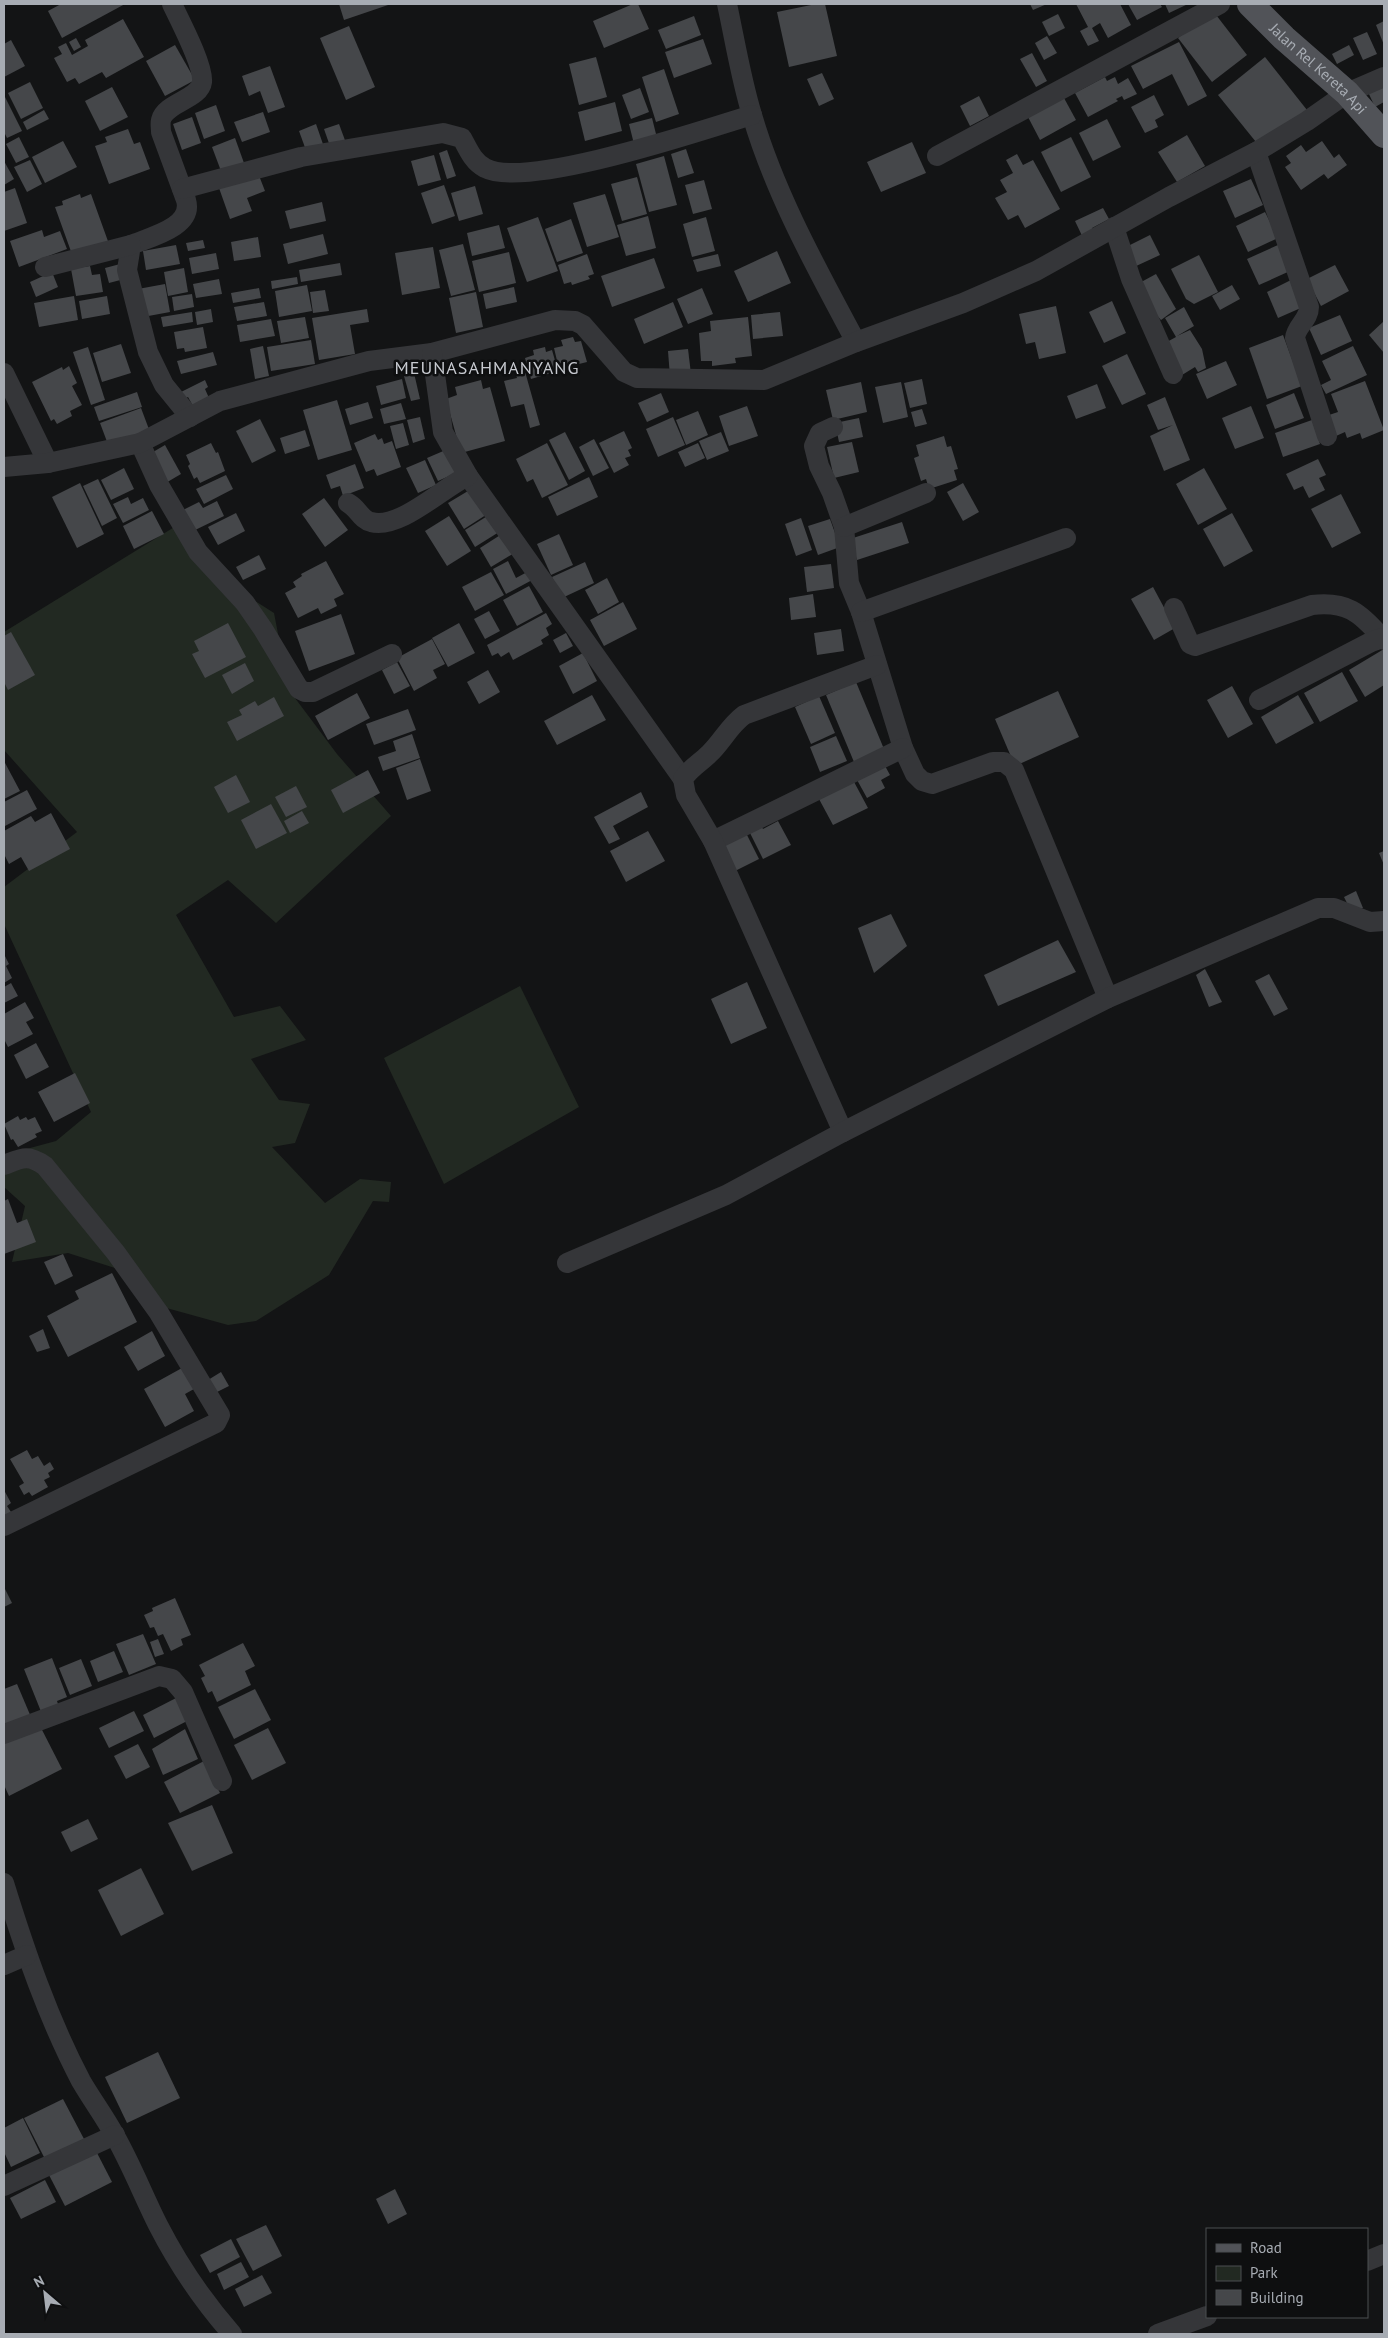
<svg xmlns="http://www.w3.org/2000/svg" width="1388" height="2338" font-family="'PT Sans',sans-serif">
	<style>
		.green { fill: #222922 }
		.building { fill: #45474a }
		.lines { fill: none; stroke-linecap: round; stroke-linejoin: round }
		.minor { stroke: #353639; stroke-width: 20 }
		.major { stroke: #515358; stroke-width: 26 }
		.labels { text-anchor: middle; stroke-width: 5; stroke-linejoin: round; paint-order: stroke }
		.street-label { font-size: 15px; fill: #a7acb3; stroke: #0e0f10 }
		.quarter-label { font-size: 18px; letter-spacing: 1px; fill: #c7cad0; stroke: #0e0f10 }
	</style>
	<rect width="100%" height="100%" fill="#131415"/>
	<!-- green -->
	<g class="green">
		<path d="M 176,526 L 208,571 L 274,613 L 289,690 L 337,754 L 391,816 L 276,923 L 228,880 L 176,915 L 234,1017 L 280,1006 L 306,1040 L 251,1059 L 279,1100 L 310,1104 L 295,1143 L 272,1147 L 325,1203 L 360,1179 L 391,1182 L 389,1202 L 373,1201 L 329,1275 L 256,1321 L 228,1325 L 152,1304 L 118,1269 L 68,1253 L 12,1262 L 25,1206 L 4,1187 L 4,1155 L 56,1141 L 91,1112 L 4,924 L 4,887 L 77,832 L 4,750 L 4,632 Z"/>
		<path d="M 520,986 L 579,1107 L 444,1184 L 384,1058 Z"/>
	</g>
	<!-- building -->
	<g class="building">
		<path d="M 61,4 L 125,4 L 62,38 L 48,11 Z"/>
		<path d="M 339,4 L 391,4 L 344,20 Z"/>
		<path d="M 633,4 L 638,4 L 649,29 L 604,48 L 593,21 Z"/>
		<path d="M 816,4 L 825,4 L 837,56 L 789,67 L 777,12 Z"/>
		<path d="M 1030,4 L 1047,4 L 1033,10 Z"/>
		<path d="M 1076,4 L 1120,4 L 1131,25 L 1108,38 L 1100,23 L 1092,28 L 1099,41 L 1088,46 L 1080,31 L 1088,27 Z"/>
		<path d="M 1128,4 L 1160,4 L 1162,7 L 1137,20 Z"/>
		<path d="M 1165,4 L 1188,4 L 1169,13 Z"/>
		<path d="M 1213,11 L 1247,55 L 1212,82 L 1178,38 Z"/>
		<path d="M 1058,14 L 1065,28 L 1049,36 L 1042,22 Z"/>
		<path d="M 694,16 L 701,35 L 666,49 L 658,30 Z"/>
		<path d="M 123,19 L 144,57 L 106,78 L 102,72 L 79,84 L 75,78 L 67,82 L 54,58 L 62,54 L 58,47 L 66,43 L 72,55 L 88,46 L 85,40 Z"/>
		<path d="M 1384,21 L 1384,45 L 1376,25 Z"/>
		<path d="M 349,26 L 375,87 L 346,100 L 320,38 Z"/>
		<path d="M 1367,32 L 1377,54 L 1363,60 L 1353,38 Z"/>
		<path d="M 1047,36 L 1057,53 L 1044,60 L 1035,43 Z"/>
		<path d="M 76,38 L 81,47 L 74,51 L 69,42 Z"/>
		<path d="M 703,39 L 712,64 L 674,78 L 665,52 Z"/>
		<path d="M 11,40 L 25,66 L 4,77 L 4,44 Z"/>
		<path d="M 1179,42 L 1207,96 L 1188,106 L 1172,74 L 1143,89 L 1131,66 Z"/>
		<path d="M 175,45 L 195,80 L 165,96 L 146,61 Z"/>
		<path d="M 1349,45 L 1354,55 L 1337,64 L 1332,54 Z"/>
		<path d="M 1032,53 L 1047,81 L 1036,87 L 1020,59 Z"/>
		<path d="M 596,57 L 607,97 L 579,105 L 569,64 Z"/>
		<path d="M 1265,57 L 1307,110 L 1260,147 L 1218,95 Z"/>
		<path d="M 270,66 L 285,107 L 268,113 L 260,91 L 249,96 L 242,76 Z"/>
		<path d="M 664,69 L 679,114 L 656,122 L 642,77 Z"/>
		<path d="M 822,73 L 834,99 L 819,106 L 807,79 Z"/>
		<path d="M 1105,77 L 1107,81 L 1115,77 L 1118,84 L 1128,78 L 1137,94 L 1124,100 L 1122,96 L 1116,99 L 1118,101 L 1088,117 L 1075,93 Z"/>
		<path d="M 30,82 L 43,108 L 21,119 L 8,93 Z"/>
		<path d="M 1384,83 L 1384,102 L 1375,107 L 1368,92 Z"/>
		<path d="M 112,87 L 128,117 L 100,131 L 85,101 Z"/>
		<path d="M 640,88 L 649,112 L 631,119 L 622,95 Z"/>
		<path d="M 4,95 L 22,131 L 7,138 L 4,132 Z"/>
		<path d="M 1154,95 L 1164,115 L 1155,120 L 1158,127 L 1145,133 L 1131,107 Z"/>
		<path d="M 979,96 L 989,116 L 970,126 L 960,106 Z"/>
		<path d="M 1064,98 L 1076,120 L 1040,140 L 1028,117 Z"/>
		<path d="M 615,102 L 622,131 L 585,141 L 578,112 Z"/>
		<path d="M 216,105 L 225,131 L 204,139 L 195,113 Z"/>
		<path d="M 44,110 L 49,119 L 27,130 L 23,122 Z"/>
		<path d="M 263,112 L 270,132 L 242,142 L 234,122 Z"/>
		<path d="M 192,117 L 201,143 L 182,150 L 173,124 Z"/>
		<path d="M 652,118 L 658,142 L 635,148 L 629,124 Z"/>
		<path d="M 1107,119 L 1121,147 L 1093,161 L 1079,133 Z"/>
		<path d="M 316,124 L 324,147 L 307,153 L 299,131 Z"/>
		<path d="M 339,124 L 346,143 L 331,149 L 324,129 Z"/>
		<path d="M 128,129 L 134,144 L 140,142 L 150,169 L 109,184 L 95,146 L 107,142 L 105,137 Z"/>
		<path d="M 1187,135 L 1205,166 L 1177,182 L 1158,152 Z"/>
		<path d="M 19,137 L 29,157 L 16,163 L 6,144 Z"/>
		<path d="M 1071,137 L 1091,177 L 1061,192 L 1041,152 Z"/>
		<path d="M 235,138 L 244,163 L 221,171 L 212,147 Z"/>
		<path d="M 63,141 L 77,167 L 45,183 L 32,157 Z"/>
		<path d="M 1322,141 L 1334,158 L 1339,154 L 1347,165 L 1328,179 L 1324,174 L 1301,190 L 1285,167 L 1291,163 L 1286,156 L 1301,145 L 1306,152 Z"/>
		<path d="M 912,142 L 926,173 L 881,192 L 867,162 Z"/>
		<path d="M 686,149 L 694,173 L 678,178 L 671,154 Z"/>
		<path d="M 447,150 L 456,176 L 447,179 L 439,153 Z"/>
		<path d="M 1017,154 L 1023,165 L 1033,160 L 1060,209 L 1025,228 L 1018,215 L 1008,220 L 995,198 L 1007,192 L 1000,180 L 1013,173 L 1006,160 Z"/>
		<path d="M 434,155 L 441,180 L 418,186 L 411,161 Z"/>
		<path d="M 664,156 L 677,205 L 649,212 L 636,164 Z"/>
		<path d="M 30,160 L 42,184 L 27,192 L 14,167 Z"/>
		<path d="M 4,161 L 14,179 L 4,185 Z"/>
		<path d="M 258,173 L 265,191 L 247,198 L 252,211 L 230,219 L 219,188 Z"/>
		<path d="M 637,177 L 647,214 L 622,221 L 611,184 Z"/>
		<path d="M 1251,179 L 1263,205 L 1235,218 L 1223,191 Z"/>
		<path d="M 704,180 L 712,209 L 693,214 L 685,185 Z"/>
		<path d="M 444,185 L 455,216 L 432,224 L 421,193 Z"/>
		<path d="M 475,186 L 483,214 L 459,221 L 451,193 Z"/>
		<path d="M 15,188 L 27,223 L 4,231 L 4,192 Z"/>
		<path d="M 80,194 L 81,198 L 91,194 L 109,244 L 73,257 L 55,207 L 63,205 L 62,201 Z"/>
		<path d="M 605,194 L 619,237 L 587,247 L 573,203 Z"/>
		<path d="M 322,202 L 326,221 L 290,229 L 285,211 Z"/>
		<path d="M 1103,208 L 1109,219 L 1092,228 L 1096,236 L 1085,242 L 1075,221 Z"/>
		<path d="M 1265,212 L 1278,238 L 1248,252 L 1236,226 Z"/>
		<path d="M 648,216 L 656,248 L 626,256 L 617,225 Z"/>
		<path d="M 538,217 L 558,271 L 527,282 L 507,228 Z"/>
		<path d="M 706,217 L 715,251 L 692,257 L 683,224 Z"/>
		<path d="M 571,219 L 583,253 L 557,262 L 545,229 Z"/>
		<path d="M 499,225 L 505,248 L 472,256 L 467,233 Z"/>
		<path d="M 42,230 L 44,237 L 60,231 L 67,249 L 19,267 L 10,241 Z"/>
		<path d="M 323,234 L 328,254 L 288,264 L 283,244 Z"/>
		<path d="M 1150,235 L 1160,255 L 1134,267 L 1124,248 Z"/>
		<path d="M 258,237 L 261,257 L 234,261 L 231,242 Z"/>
		<path d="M 203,240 L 205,248 L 188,251 L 186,243 Z"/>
		<path d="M 463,244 L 475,290 L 451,296 L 439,250 Z"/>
		<path d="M 176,245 L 180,264 L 146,270 L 143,251 Z"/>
		<path d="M 1278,245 L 1290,271 L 1259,285 L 1247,259 Z"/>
		<path d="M 433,247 L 440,288 L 402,295 L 395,253 Z"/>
		<path d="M 777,251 L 791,283 L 748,302 L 734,271 Z"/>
		<path d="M 509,252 L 516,283 L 479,292 L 472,261 Z"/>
		<path d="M 216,253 L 219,269 L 192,274 L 189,258 Z"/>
		<path d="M 587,254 L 594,274 L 588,276 L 590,279 L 572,285 L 571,282 L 564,284 L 558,265 Z"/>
		<path d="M 718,254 L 721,266 L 697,272 L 693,260 Z"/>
		<path d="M 1199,255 L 1218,292 L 1194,304 L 1186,299 L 1171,269 Z"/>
		<path d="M 654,258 L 665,288 L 612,307 L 601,276 Z"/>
		<path d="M 124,263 L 128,278 L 109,283 L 105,268 Z"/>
		<path d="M 340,263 L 342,275 L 301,282 L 299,270 Z"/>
		<path d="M 1335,265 L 1349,291 L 1321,306 L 1307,279 Z"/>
		<path d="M 90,266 L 92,275 L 100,274 L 103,292 L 76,296 L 71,269 Z"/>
		<path d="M 184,268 L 188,292 L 168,296 L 164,272 Z"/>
		<path d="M 52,272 L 58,287 L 36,297 L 30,282 Z"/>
		<path d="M 1156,274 L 1176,309 L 1161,320 L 1132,287 Z"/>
		<path d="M 297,277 L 298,284 L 272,289 L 271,281 Z"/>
		<path d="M 219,279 L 222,294 L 196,298 L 193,284 Z"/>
		<path d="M 1291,280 L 1303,307 L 1278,318 L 1267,292 Z"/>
		<path d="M 165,284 L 170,312 L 143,317 L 138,289 Z"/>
		<path d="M 307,285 L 312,311 L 279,317 L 275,291 Z"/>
		<path d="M 1232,285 L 1240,299 L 1220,310 L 1212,296 Z"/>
		<path d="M 514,287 L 517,302 L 486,309 L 483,294 Z"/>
		<path d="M 259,288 L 261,298 L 233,303 L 231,293 Z"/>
		<path d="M 702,288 L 713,314 L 688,324 L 677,299 Z"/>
		<path d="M 325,290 L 329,311 L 313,313 L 310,292 Z"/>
		<path d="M 476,292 L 483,327 L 456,333 L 449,298 Z"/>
		<path d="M 192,294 L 194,307 L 174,311 L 172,297 Z"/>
		<path d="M 74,296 L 78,320 L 39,327 L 34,303 Z"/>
		<path d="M 107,296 L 110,314 L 82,319 L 79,301 Z"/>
		<path d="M 1112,301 L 1126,333 L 1104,343 L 1089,312 Z"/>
		<path d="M 264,302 L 267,316 L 237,321 L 234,307 Z"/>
		<path d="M 673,302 L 683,327 L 644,344 L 634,319 Z"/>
		<path d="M 1056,306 L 1066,353 L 1039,359 L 1035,342 L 1026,344 L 1019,314 Z"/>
		<path d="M 1184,307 L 1194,326 L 1177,336 L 1190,330 L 1202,349 L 1206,368 L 1198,372 L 1195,367 L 1182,375 L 1165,343 L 1176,337 L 1165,318 Z"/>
		<path d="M 211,309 L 213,322 L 197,325 L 195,312 Z"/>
		<path d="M 367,309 L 369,322 L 350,325 L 355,354 L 319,360 L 312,318 Z"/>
		<path d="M 192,312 L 193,322 L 163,327 L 161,317 Z"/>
		<path d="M 780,312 L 783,336 L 753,339 L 751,315 Z"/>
		<path d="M 1340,315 L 1352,341 L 1321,355 L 1309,328 Z"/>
		<path d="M 305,317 L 309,338 L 281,343 L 277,321 Z"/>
		<path d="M 748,317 L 752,356 L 735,358 L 736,363 L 712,366 L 712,361 L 701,361 L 699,333 L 711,331 L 710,321 Z"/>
		<path d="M 271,319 L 275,336 L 240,342 L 237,325 Z"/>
		<path d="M 1384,321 L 1384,353 L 1369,335 Z"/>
		<path d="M 203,327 L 207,348 L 185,352 L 184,348 L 177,349 L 174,332 Z"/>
		<path d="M 1283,335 L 1302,386 L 1267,399 L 1249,348 Z"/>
		<path d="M 573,337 L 575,342 L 581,341 L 587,362 L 559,369 L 554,348 L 563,346 L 561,340 Z"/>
		<path d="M 311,340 L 315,364 L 271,371 L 267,347 Z"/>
		<path d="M 121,344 L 131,373 L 102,382 L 93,353 Z"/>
		<path d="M 263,346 L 269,376 L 255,379 L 250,349 Z"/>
		<path d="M 1353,346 L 1367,375 L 1326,394 L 1321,385 L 1331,380 L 1322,361 Z"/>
		<path d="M 88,347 L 105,400 L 91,405 L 73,352 Z"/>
		<path d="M 545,347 L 546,352 L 552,350 L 558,371 L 531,379 L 525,358 L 534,355 L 533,350 Z"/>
		<path d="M 688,349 L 691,374 L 670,377 L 668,351 Z"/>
		<path d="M 213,352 L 217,365 L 181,374 L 177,361 Z"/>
		<path d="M 1127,354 L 1146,394 L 1122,405 L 1102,366 Z"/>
		<path d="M 1226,361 L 1237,385 L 1207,399 L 1196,374 Z"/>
		<path d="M 69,366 L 77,383 L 72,386 L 82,405 L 70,411 L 72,416 L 57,424 L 54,419 L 51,421 L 32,382 L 62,367 L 63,370 Z"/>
		<path d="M 524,368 L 540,425 L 530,428 L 524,404 L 511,407 L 504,381 L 517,378 L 515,371 Z"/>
		<path d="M 414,373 L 420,399 L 411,401 L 404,376 Z"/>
		<path d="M 402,379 L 406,398 L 381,405 L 376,386 Z"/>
		<path d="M 922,379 L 927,404 L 910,408 L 904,383 Z"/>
		<path d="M 205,380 L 208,387 L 205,389 L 209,398 L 193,406 L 188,397 L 184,399 L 181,392 Z"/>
		<path d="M 481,380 L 483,389 L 490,387 L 505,441 L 461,453 L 446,399 L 457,395 L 455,387 Z"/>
		<path d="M 1365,381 L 1384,430 L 1362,439 L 1360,433 L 1347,438 L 1345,432 L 1336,436 L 1329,415 L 1338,412 L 1331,394 Z"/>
		<path d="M 861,382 L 867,412 L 833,420 L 826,390 Z"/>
		<path d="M 901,382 L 908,417 L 883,423 L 875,387 Z"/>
		<path d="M 1097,384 L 1106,408 L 1076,419 L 1067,396 Z"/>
		<path d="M 137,392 L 142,407 L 99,421 L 94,407 Z"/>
		<path d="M 661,393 L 669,412 L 647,422 L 638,403 Z"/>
		<path d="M 1294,393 L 1304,418 L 1275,429 L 1266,405 Z"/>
		<path d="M 1165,397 L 1190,460 L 1164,471 L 1150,436 L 1173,425 L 1158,430 L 1147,405 Z"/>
		<path d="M 337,400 L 352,450 L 318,460 L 303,410 Z"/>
		<path d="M 368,402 L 373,418 L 350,425 L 345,409 Z"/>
		<path d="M 401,403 L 406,419 L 384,424 L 380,409 Z"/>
		<path d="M 747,406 L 758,436 L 729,446 L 719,416 Z"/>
		<path d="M 1251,406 L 1264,438 L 1235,449 L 1222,418 Z"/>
		<path d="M 141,408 L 150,432 L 109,447 L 100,423 Z"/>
		<path d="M 922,409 L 927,424 L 915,427 L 911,412 Z"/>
		<path d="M 698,411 L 708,435 L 686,445 L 676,420 Z"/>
		<path d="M 420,417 L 425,439 L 413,443 L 407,420 Z"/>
		<path d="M 673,417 L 685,445 L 658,457 L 646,429 Z"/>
		<path d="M 859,418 L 863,437 L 839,442 L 835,423 Z"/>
		<path d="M 260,419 L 276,451 L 252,463 L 236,431 Z"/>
		<path d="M 1312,420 L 1320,444 L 1283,457 L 1275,433 Z"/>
		<path d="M 403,423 L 409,445 L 396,449 L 390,426 Z"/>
		<path d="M 305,430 L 310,446 L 285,454 L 280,438 Z"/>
		<path d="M 624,431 L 632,448 L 628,450 L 631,456 L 625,458 L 629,465 L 614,473 L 599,443 Z"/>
		<path d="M 565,432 L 585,471 L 569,480 L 549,440 Z"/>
		<path d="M 721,432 L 729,451 L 707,460 L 699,441 Z"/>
		<path d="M 375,434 L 378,440 L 382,438 L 384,444 L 392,441 L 401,467 L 377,476 L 374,469 L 366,472 L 354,443 Z"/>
		<path d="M 944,436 L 947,447 L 951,446 L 958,469 L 954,470 L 957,480 L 929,489 L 926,479 L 921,481 L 914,458 L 919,456 L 916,445 Z"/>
		<path d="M 594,439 L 609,468 L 593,476 L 579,447 Z"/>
		<path d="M 852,442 L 859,472 L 834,478 L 827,447 Z"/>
		<path d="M 211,443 L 216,453 L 218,452 L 225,471 L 200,483 L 197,477 L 194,479 L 188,466 L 190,464 L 186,455 Z"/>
		<path d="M 547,443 L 568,485 L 542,498 L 533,479 L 527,482 L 516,459 Z"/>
		<path d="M 698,443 L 705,458 L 685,467 L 678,452 Z"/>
		<path d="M 165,445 L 181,474 L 164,484 L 148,455 Z"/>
		<path d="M 448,449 L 458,472 L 438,481 L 427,458 Z"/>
		<path d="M 1318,459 L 1326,475 L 1319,478 L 1325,490 L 1309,498 L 1303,486 L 1294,490 L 1286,474 Z"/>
		<path d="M 425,460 L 436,485 L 418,493 L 406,468 Z"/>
		<path d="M 355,464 L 364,488 L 343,496 L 340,486 L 331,489 L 326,475 Z"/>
		<path d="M 124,468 L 134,489 L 111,500 L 101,480 Z"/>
		<path d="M 1204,468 L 1227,509 L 1198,525 L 1176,484 Z"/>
		<path d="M 226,475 L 233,489 L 204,504 L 196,489 Z"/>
		<path d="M 589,477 L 598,497 L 557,516 L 548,497 Z"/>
		<path d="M 98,479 L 117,518 L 102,526 L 83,486 Z"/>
		<path d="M 80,483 L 104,534 L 77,548 L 52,497 Z"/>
		<path d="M 963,483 L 979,512 L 963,521 L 947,492 Z"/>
		<path d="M 473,488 L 489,513 L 464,529 L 448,503 Z"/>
		<path d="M 1341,494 L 1361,533 L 1332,548 L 1311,509 Z"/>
		<path d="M 128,497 L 131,504 L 143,498 L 149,510 L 123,523 L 113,504 Z"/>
		<path d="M 324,498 L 348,530 L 325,547 L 302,514 Z"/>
		<path d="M 217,501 L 224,516 L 191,532 L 177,513 L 199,502 L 203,508 Z"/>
		<path d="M 152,511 L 164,534 L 134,549 L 123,526 Z"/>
		<path d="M 236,513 L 245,531 L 218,545 L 208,527 Z"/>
		<path d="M 1232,513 L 1253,551 L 1224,567 L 1203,529 Z"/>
		<path d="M 489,515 L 499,532 L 475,547 L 465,530 Z"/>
		<path d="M 449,516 L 471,551 L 447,566 L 425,531 Z"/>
		<path d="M 801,518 L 812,550 L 796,556 L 785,524 Z"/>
		<path d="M 830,519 L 840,547 L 818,555 L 808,526 Z"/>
		<path d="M 902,522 L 909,543 L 857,560 L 850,539 Z"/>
		<path d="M 505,532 L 516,552 L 491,567 L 480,548 Z"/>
		<path d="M 559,534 L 573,565 L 551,575 L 537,544 Z"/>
		<path d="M 259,555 L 266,569 L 243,580 L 236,567 Z"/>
		<path d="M 326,561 L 344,594 L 334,599 L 337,606 L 321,614 L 318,608 L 298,618 L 285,593 L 296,587 L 293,582 L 302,576 L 301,574 Z"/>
		<path d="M 508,561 L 516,578 L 529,571 L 534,579 L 506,594 L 493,569 Z"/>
		<path d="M 585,562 L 594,583 L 562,598 L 552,577 Z"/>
		<path d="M 831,564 L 834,588 L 807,592 L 804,567 Z"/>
		<path d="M 491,572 L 504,595 L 475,611 L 462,587 Z"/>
		<path d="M 607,578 L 619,602 L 598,614 L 585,590 Z"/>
		<path d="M 529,586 L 543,612 L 517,626 L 503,600 Z"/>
		<path d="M 1153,587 L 1175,628 L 1154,640 L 1131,599 Z"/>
		<path d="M 813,594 L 816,617 L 791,620 L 789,598 Z"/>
		<path d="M 623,602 L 637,629 L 604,646 L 590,620 Z"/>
		<path d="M 489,611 L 500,631 L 485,639 L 474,619 Z"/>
		<path d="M 546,613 L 552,624 L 546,628 L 549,635 L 541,640 L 543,644 L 513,660 L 509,652 L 501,657 L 498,653 L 492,656 L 487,645 Z"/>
		<path d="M 341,614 L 355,654 L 309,671 L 295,631 Z"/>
		<path d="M 228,623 L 246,657 L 205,678 L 192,654 L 199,651 L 194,641 Z"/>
		<path d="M 459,623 L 475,653 L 448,667 L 432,638 Z"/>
		<path d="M 841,629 L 844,651 L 817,655 L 814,633 Z"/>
		<path d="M 11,632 L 35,675 L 8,690 L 4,682 L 4,636 Z"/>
		<path d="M 566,633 L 573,646 L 560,653 L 553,640 Z"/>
		<path d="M 432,639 L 445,664 L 433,670 L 437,678 L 414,691 L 397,658 Z"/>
		<path d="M 1384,649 L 1384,685 L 1365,697 L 1349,670 Z"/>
		<path d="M 583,653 L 597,681 L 573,694 L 559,666 Z"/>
		<path d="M 397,662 L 410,686 L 394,694 L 382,670 Z"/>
		<path d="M 245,663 L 254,681 L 232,694 L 222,675 Z"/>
		<path d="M 488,670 L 500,692 L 479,704 L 467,682 Z"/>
		<path d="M 1342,672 L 1358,701 L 1320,722 L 1304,693 Z"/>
		<path d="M 856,682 L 884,749 L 854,762 L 826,695 Z"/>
		<path d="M 1232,686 L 1253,724 L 1228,738 L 1207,700 Z"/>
		<path d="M 1058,691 L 1079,737 L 1015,766 L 995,719 Z"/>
		<path d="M 357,693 L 370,718 L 328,740 L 315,716 Z"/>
		<path d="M 592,695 L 606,720 L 557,745 L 544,721 Z"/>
		<path d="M 1298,695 L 1314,723 L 1276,744 L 1261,717 Z"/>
		<path d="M 819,696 L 835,733 L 811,744 L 795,707 Z"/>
		<path d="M 274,697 L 284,716 L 237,741 L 227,722 L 242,715 L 239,710 L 255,701 L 258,706 Z"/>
		<path d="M 408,709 L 416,730 L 374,745 L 366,724 Z"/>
		<path d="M 412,734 L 420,758 L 383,771 L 378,757 L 396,751 L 393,741 Z"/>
		<path d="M 836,736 L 847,761 L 820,772 L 810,747 Z"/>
		<path d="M 420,759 L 431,791 L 407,800 L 396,768 Z"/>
		<path d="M 4,761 L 20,791 L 4,799 Z"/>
		<path d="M 884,764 L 890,775 L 881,780 L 885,788 L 867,798 L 856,778 Z"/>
		<path d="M 368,770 L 380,793 L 343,813 L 331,790 Z"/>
		<path d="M 236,775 L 250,802 L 228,813 L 214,787 Z"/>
		<path d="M 853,780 L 868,808 L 833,825 L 819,799 Z"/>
		<path d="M 296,786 L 307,807 L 286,817 L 275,797 Z"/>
		<path d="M 27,790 L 37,809 L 5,826 L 4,802 Z"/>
		<path d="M 641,792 L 648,807 L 613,826 L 620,839 L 609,844 L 594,817 Z"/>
		<path d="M 271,804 L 287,833 L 256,849 L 241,820 Z"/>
		<path d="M 302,811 L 309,823 L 290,833 L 284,821 Z"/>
		<path d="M 51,813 L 70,849 L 29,871 L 21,857 L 9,864 L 4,854 L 4,831 L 31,816 L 35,822 Z"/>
		<path d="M 758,819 L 763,829 L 778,821 L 791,845 L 763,859 L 746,825 Z"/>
		<path d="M 744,829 L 759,859 L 733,872 L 718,842 Z"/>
		<path d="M 648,831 L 665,861 L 626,882 L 610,851 Z"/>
		<path d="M 1384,851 L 1384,865 L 1379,853 Z"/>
		<path d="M 1356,891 L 1363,908 L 1352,913 L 1344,897 Z"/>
		<path d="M 891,914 L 907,946 L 874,973 L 858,928 Z"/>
		<path d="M 1058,940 L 1076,972 L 998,1006 L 984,975 Z"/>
		<path d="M 4,954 L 9,964 L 6,966 L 12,978 L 4,983 Z"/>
		<path d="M 1205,969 L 1222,1002 L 1209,1007 L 1196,975 Z"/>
		<path d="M 1269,974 L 1288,1009 L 1274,1016 L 1255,981 Z"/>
		<path d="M 747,982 L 767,1028 L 731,1044 L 711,999 Z"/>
		<path d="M 11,983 L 18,996 L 4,1003 L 4,987 Z"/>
		<path d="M 25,1002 L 34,1018 L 26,1022 L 33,1034 L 8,1047 L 4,1039 L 4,1014 Z"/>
		<path d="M 36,1043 L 49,1067 L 26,1079 L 14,1055 Z"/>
		<path d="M 75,1073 L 90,1103 L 54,1122 L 38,1092 Z"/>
		<path d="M 18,1116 L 20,1120 L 26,1117 L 28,1120 L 35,1117 L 42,1131 L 35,1134 L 37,1137 L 18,1147 L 13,1139 L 11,1140 L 4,1124 Z"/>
		<path d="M 8,1199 L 17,1223 L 27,1219 L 36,1242 L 4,1254 L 4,1201 Z"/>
		<path d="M 63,1254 L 73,1276 L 55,1285 L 44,1262 Z"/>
		<path d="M 112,1273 L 137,1322 L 68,1357 L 47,1316 L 79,1299 L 75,1291 Z"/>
		<path d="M 43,1329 L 50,1348 L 37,1352 L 29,1336 Z"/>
		<path d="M 152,1331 L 165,1356 L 138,1371 L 124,1347 Z"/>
		<path d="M 182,1368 L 194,1389 L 185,1394 L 194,1411 L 165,1427 L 144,1389 Z"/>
		<path d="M 221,1372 L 229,1386 L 215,1393 L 208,1380 Z"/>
		<path d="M 27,1450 L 32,1459 L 38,1456 L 44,1466 L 50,1462 L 54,1469 L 48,1473 L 50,1477 L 44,1480 L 48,1487 L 32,1496 L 29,1492 L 24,1495 L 19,1486 L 24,1483 L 10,1459 Z"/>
		<path d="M 4,1490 L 11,1503 L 7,1506 L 11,1512 L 4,1516 Z"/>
		<path d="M 4,1587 L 12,1603 L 4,1607 Z"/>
		<path d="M 175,1598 L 191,1635 L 181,1639 L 183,1645 L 171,1651 L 163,1634 L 158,1636 L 154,1627 L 150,1628 L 144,1615 L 153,1611 L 152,1608 Z"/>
		<path d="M 143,1634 L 156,1664 L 129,1675 L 116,1644 Z"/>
		<path d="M 158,1639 L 164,1654 L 155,1657 L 150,1642 Z"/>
		<path d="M 243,1643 L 255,1666 L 245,1671 L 251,1685 L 217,1702 L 212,1691 L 208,1693 L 201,1678 L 205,1676 L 199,1665 Z"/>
		<path d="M 114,1651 L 123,1672 L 98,1682 L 90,1661 Z"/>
		<path d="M 52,1658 L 67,1697 L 57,1701 L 59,1707 L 42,1714 L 24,1669 Z"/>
		<path d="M 81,1659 L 92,1686 L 70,1695 L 59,1668 Z"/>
		<path d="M 17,1684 L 31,1717 L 4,1728 L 4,1689 Z"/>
		<path d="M 255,1689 L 271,1720 L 234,1739 L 218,1707 Z"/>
		<path d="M 180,1696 L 191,1719 L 154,1738 L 143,1715 Z"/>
		<path d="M 134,1711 L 144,1731 L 109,1748 L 99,1728 Z"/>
		<path d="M 39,1724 L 62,1769 L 9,1796 L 4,1785 L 4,1742 Z"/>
		<path d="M 268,1728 L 286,1763 L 252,1780 L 234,1745 Z"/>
		<path d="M 185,1729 L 198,1759 L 163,1775 L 152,1749 Z"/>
		<path d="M 138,1744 L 150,1767 L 126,1779 L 114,1756 Z"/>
		<path d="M 204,1761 L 220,1793 L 180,1813 L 164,1782 Z"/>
		<path d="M 212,1805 L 233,1853 L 192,1871 L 168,1823 Z"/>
		<path d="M 88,1819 L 98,1839 L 71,1852 L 61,1832 Z"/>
		<path d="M 141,1868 L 164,1914 L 121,1936 L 98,1890 Z"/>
		<path d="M 158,2052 L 180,2098 L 127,2123 L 105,2077 Z"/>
		<path d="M 63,2099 L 84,2139 L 45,2159 L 24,2118 Z"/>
		<path d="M 23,2118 L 40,2153 L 11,2167 L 4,2152 L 4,2128 Z"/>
		<path d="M 96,2151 L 112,2182 L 65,2206 L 49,2175 Z"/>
		<path d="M 45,2180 L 56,2202 L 21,2219 L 10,2198 Z"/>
		<path d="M 395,2189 L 407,2214 L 388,2224 L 376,2199 Z"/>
		<path d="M 266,2225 L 282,2256 L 253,2271 L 236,2239 Z"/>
		<path d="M 231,2239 L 240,2257 L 210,2273 L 200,2255 Z"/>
		<path d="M 241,2262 L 249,2277 L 224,2290 L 217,2274 Z"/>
		<path d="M 262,2275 L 272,2293 L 244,2307 L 235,2289 Z"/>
	</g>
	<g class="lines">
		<!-- minor -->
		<g class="minor">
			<path d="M 172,4 C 180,21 204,66 202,82 C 200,99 165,103 161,120 C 160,124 161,128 161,132 L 186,200 C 194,227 150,237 131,245 L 127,270 L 148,352 L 164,385 L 190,417"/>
			<path d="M 727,4 C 735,41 741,79 752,115 C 775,194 817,269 856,342"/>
			<path d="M 1256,152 L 1309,307 C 1309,320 1296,326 1295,338 L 1327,436"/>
			<path d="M 937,156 L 1220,4"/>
			<path d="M 182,189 L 301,157 L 443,133 L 462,138 C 468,149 473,162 485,168 C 526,190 703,130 752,115"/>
			<path d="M 1114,227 L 1131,279 L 1173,374"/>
			<path d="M 45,267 L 131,245"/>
			<path d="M 4,373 L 48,463"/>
			<path d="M 833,427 L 820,433 L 814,446 L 819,466 L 832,493 L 844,527 L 849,583 L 861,612 L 903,748 L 915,774 L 922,781 L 932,784 L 993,762 L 1004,762 L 1014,770 L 1108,998"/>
			<path d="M 140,443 L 159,485 L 198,552 L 245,603 L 263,629 L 299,689 L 305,692 L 313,692 L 392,654"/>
			<path d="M 4,467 L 48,463 L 140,443 L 220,401 L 369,361 L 432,353 L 555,320 L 575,321 L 583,325 L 624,372 L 637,378 L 764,380 L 856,342 L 963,303 L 1036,271 L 1169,197 L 1256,152 L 1307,121 L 1347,93 L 1384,77"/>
			<path d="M 468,476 L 683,779"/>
			<path d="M 348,503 C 358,508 361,520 371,522 C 400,530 443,487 468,476 L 443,432 L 432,353"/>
			<path d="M 844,527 L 926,493"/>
			<path d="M 1174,608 L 1190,644 L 1195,646 L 1312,605 C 1346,601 1360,612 1382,638"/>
			<path d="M 861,612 L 1066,538"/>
			<path d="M 1259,700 L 1371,642 L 1382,638 L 1384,640"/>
			<path d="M 713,841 L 903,748"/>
			<path d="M 843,1132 L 713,841 L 686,795 L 683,779 C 690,768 700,763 709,754 C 722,742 729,726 744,715 L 877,665"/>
			<path d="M 4,1165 C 22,1158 28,1154 45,1166 L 116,1253 L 159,1313 L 220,1415 L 216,1423 L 4,1526"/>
			<path d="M 567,1263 L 726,1195 L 843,1132 L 1108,998 L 1318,908 L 1334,908 L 1370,922 L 1384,921"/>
			<path d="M 4,1734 L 159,1676 L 172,1679 L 183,1692 L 222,1781"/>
			<path d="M 4,1883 C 25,1951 48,2018 81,2081 C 92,2100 105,2117 115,2136 C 131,2164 143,2195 158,2225 C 178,2264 203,2301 232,2334"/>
			<path d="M 4,1965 L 27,1955"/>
			<path d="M 4,2186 L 115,2135"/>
			<path d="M 1367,2261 L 1384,2254"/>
			<path d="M 1158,2334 L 1207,2316"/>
		</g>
		<!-- major -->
		<path class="major" id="s1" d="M 1250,4 L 1284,38 L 1347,93 L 1384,135"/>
	</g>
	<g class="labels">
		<!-- street labels -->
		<g class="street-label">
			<text dy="5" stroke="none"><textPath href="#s1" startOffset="94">Jalan Rel Kereta Api</textPath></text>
		</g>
		<!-- quarter labels -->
		<g class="quarter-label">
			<text x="487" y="374">MEUNASAHMANYANG</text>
		</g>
	</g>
	<!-- border -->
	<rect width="1388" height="2338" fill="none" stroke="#a7acb3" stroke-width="10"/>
	<!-- legend -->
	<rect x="1206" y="2228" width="162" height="90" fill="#0e0f10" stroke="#4b4e51"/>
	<rect x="1216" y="2244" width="25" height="8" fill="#515358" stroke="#4b4e51"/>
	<text x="1250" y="2253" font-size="15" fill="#a7acb3">Road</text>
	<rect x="1216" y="2266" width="25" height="15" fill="#222922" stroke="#4b4e51"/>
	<text x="1250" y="2278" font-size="15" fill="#a7acb3">Park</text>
	<rect x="1216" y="2290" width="25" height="15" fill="#45474a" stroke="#4b4e51"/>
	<text x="1250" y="2303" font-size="15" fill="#a7acb3">Building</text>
	<!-- north arrow -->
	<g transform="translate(45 2293) rotate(332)" stroke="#0e0f10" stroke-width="4" paint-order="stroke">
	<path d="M0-4L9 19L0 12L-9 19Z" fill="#a7acb3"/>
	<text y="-8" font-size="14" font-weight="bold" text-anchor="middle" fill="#a7acb3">N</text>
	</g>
</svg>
